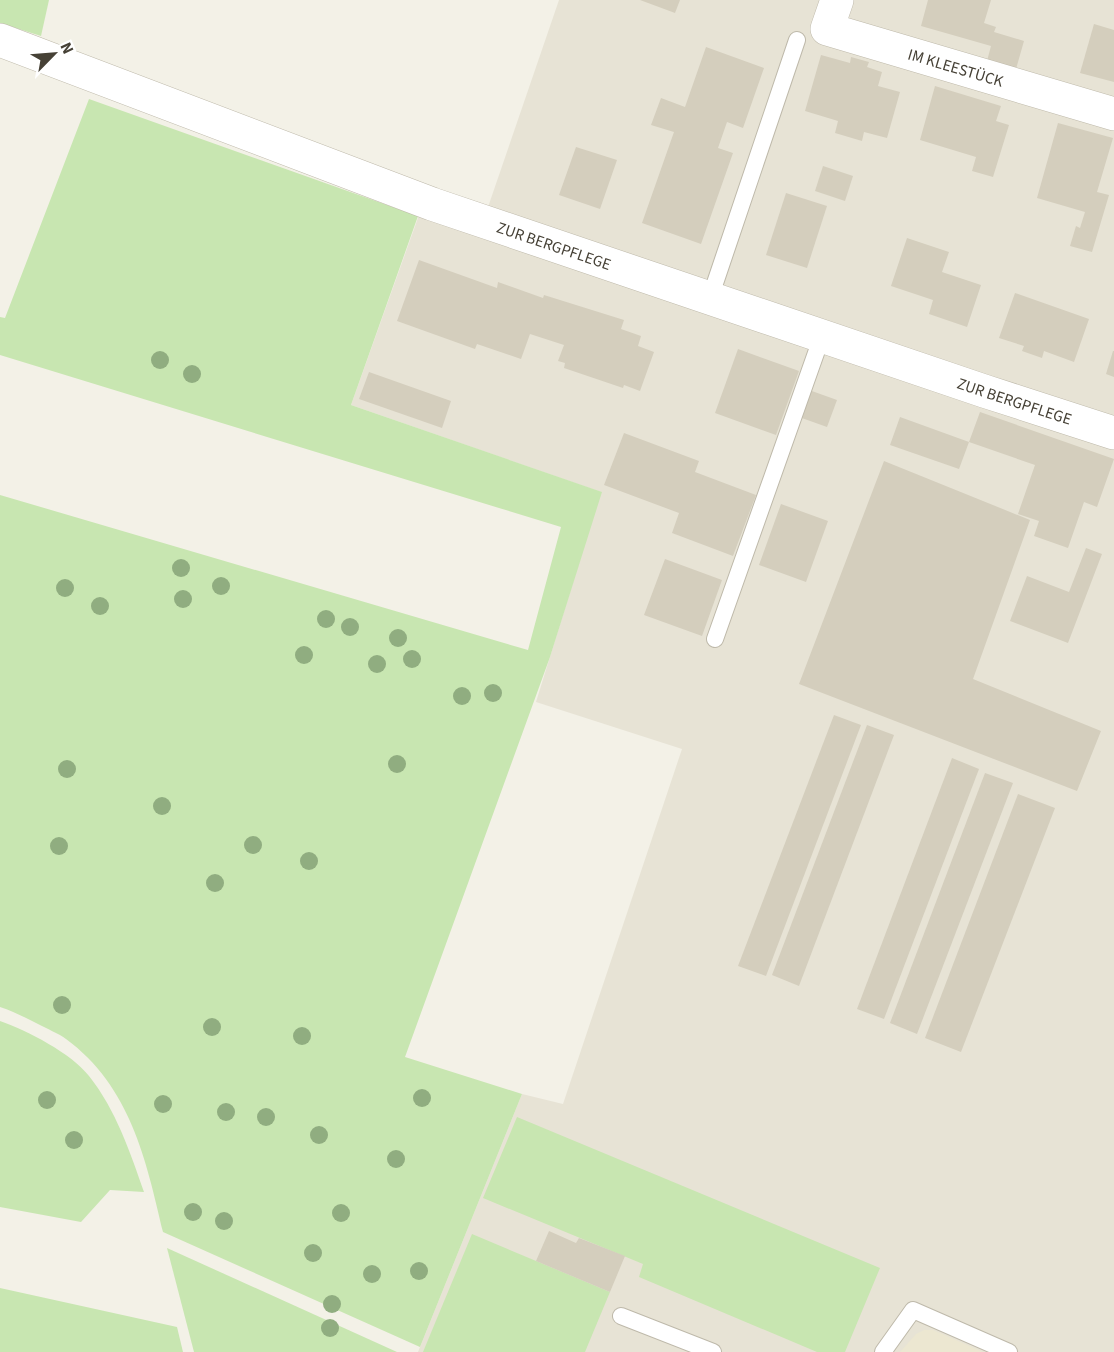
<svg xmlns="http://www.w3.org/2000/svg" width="1114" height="1352" font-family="'Source Sans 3',sans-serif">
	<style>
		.residential { fill: #e7e3d5 }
		.education { fill: #ece7d1 }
		.green { fill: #c8e6b1 }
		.building { fill: #d4cebd }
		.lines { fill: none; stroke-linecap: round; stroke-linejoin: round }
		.lane-casing { stroke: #beb9aa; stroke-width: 18 }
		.street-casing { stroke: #beb9aa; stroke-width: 34 }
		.lane { stroke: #fff; stroke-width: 16 }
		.street { stroke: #fff; stroke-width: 33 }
		.tree { fill: #90ad80 }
		.labels { text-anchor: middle; stroke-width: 4.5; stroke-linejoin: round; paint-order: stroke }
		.street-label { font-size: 16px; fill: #464136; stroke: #fff }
	</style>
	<rect width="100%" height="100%" fill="#f3f1e7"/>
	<!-- residential -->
	<path class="residential" d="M 559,0 L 1114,0 L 1114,1352 L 418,1352 L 522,1094 L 563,1104 L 682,749 L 536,702 L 601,492 L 351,405 L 428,190 L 487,210 Z"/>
	<!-- education -->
	<path class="education" d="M 924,1330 L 933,1330 L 983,1352 L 900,1352 L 916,1334 Z"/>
	<!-- green -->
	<g class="green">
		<path d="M 0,0 L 49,0 L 41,36 L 0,23 Z"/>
		<path d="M 89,99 L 418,216 L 351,405 L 602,492 L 550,657 L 405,1057 L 522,1094 L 420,1347 L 163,1232 C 146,1159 130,1086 66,1039 C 58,1033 47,1029 38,1024 C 26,1018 13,1011 0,1007 L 0,495 L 528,650 L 561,527 L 0,355 L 0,317 L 5,318 Z"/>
		<path d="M 0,1021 C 28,1031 71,1053 89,1076 C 116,1110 130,1152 144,1192 L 110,1190 L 81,1222 L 0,1207 Z"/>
		<path d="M 517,1117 L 880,1268 L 845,1352 L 817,1352 L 639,1277 L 643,1264 L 483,1198 Z"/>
		<path d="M 472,1234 L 610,1292 L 585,1352 L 423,1352 Z"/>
		<path d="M 167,1248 L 397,1352 L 194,1352 Z"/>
		<path d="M 0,1288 L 177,1327 L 183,1352 L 0,1352 Z"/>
	</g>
	<!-- building -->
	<g class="building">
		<path d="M 640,0 L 680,0 L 675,13 Z"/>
		<path d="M 928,0 L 991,0 L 984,23 L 996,27 L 994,32 L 1024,41 L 1016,69 L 987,61 L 991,46 L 921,26 Z"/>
		<path d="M 1094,24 L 1114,30 L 1114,82 L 1080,73 Z"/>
		<path d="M 706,47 L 764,68 L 743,128 L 727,122 L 718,148 L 733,153 L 701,244 L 642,223 L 674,132 L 651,125 L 661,98 L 685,107 Z"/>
		<path d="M 821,55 L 850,63 L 851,57 L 869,62 L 867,67 L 882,72 L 878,86 L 900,92 L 887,138 L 864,132 L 862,141 L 835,133 L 838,121 L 805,111 Z"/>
		<path d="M 935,86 L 1001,106 L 996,121 L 1009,125 L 993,177 L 972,171 L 976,157 L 920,140 Z"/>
		<path d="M 1058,123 L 1113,138 L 1097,192 L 1109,195 L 1092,252 L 1070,246 L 1076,226 L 1080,228 L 1085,212 L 1037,198 Z"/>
		<path d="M 576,147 L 617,160 L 600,209 L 559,195 Z"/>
		<path d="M 823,166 L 853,176 L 845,201 L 815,191 Z"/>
		<path d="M 786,193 L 827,206 L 807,268 L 766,255 Z"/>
		<path d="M 907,238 L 949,252 L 942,272 L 981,285 L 967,327 L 929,314 L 933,300 L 891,286 Z"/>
		<path d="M 419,260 L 497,288 L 498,282 L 543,298 L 544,295 L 624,320 L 621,329 L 641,336 L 638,346 L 654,352 L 640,391 L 624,385 L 623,388 L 564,368 L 565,363 L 558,361 L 564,345 L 530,334 L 521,359 L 477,344 L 475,349 L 397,321 Z"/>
		<path d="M 1015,293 L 1089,319 L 1074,362 L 1044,351 L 1042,358 L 1022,351 L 1024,346 L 999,338 Z"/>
		<path d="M 738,349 L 799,371 L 776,435 L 715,413 Z"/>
		<path d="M 1113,351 L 1114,351 L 1114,377 L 1106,374 Z"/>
		<path d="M 369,372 L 451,401 L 442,428 L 359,399 Z"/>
		<path d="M 809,390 L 837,400 L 827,427 L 799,417 Z"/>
		<path d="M 980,412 L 1114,459 L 1097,507 L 1084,502 L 1068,548 L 1034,536 L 1039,521 L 1018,514 L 1035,465 L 969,442 Z"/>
		<path d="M 900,417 L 969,442 L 959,469 L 890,445 Z"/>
		<path d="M 624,433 L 699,461 L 695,472 L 756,495 L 733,556 L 672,533 L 679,513 L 604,485 Z"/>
		<path d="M 884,461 L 1030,520 L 973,679 L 1101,731 L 1077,791 L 799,684 Z"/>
		<path d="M 781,504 L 828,521 L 806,582 L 759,565 Z"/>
		<path d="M 1086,548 L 1102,554 L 1068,643 L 1010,621 L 1027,576 L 1069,592 Z"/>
		<path d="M 665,559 L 722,580 L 702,636 L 644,615 Z"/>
		<path d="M 834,715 L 861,725 L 766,976 L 738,966 Z"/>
		<path d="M 867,725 L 894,735 L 799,986 L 772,975 Z"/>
		<path d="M 952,758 L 979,769 L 884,1019 L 857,1009 Z"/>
		<path d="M 985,773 L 1013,783 L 917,1034 L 890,1023 Z"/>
		<path d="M 1018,794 L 1055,808 L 961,1052 L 925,1038 Z"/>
		<path d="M 549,1231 L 576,1243 L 579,1238 L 625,1256 L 610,1292 L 536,1261 Z"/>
	</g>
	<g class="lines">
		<defs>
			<g id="lane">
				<path d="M 710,298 L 797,40"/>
				<path d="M 715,639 L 822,336"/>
				<path d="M 621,1316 L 713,1352"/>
				<path d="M 883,1352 L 913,1310 L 1009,1352"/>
			</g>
			<g id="street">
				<path id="s1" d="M 837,0 L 827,29 L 1114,114"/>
				<path id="s2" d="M 0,40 L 432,204 L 984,391 L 1114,433"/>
			</g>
		</defs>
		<!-- lane casing -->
		<use href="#lane" class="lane-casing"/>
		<!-- street casing -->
		<use href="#street" class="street-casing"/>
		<!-- lane -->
		<use href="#lane" class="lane"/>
		<!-- street -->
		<use href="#street" class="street"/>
	</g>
	<!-- trees -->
	<g class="tree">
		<circle cx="160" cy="360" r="9"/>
		<circle cx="192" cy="374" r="9"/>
		<circle cx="181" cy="568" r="9"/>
		<circle cx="221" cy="586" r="9"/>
		<circle cx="65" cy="588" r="9"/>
		<circle cx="183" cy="599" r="9"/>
		<circle cx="100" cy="606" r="9"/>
		<circle cx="326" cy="619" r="9"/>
		<circle cx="350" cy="627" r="9"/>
		<circle cx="398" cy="638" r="9"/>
		<circle cx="304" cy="655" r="9"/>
		<circle cx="412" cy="659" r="9"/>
		<circle cx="377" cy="664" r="9"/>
		<circle cx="493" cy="693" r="9"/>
		<circle cx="462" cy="696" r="9"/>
		<circle cx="397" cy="764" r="9"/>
		<circle cx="67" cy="769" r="9"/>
		<circle cx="162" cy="806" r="9"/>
		<circle cx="253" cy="845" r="9"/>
		<circle cx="59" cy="846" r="9"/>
		<circle cx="309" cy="861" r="9"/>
		<circle cx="215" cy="883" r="9"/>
		<circle cx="62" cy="1005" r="9"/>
		<circle cx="212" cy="1027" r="9"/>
		<circle cx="302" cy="1036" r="9"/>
		<circle cx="422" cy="1098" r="9"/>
		<circle cx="47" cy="1100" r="9"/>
		<circle cx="163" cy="1104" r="9"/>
		<circle cx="226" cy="1112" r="9"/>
		<circle cx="266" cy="1117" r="9"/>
		<circle cx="319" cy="1135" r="9"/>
		<circle cx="74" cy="1140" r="9"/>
		<circle cx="396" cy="1159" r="9"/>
		<circle cx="193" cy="1212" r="9"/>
		<circle cx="341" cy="1213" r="9"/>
		<circle cx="224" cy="1221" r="9"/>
		<circle cx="313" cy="1253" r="9"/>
		<circle cx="419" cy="1271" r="9"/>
		<circle cx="372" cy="1274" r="9"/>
		<circle cx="332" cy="1304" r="9"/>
		<circle cx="330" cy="1328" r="9"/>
	</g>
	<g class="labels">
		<!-- street labels -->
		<g class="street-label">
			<text dy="6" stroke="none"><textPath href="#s1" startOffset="165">IM KLEESTÜCK</textPath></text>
			<text dy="6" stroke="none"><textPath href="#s2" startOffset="591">ZUR BERGPFLEGE</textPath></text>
			<text dy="6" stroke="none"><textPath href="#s2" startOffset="1077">ZUR BERGPFLEGE</textPath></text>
		</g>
	</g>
	<!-- north arrow -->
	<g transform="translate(54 54) rotate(65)" stroke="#ffffff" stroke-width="4.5" paint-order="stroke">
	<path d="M0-4.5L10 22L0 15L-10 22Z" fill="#464136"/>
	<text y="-9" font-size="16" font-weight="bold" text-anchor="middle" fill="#464136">N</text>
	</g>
</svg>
